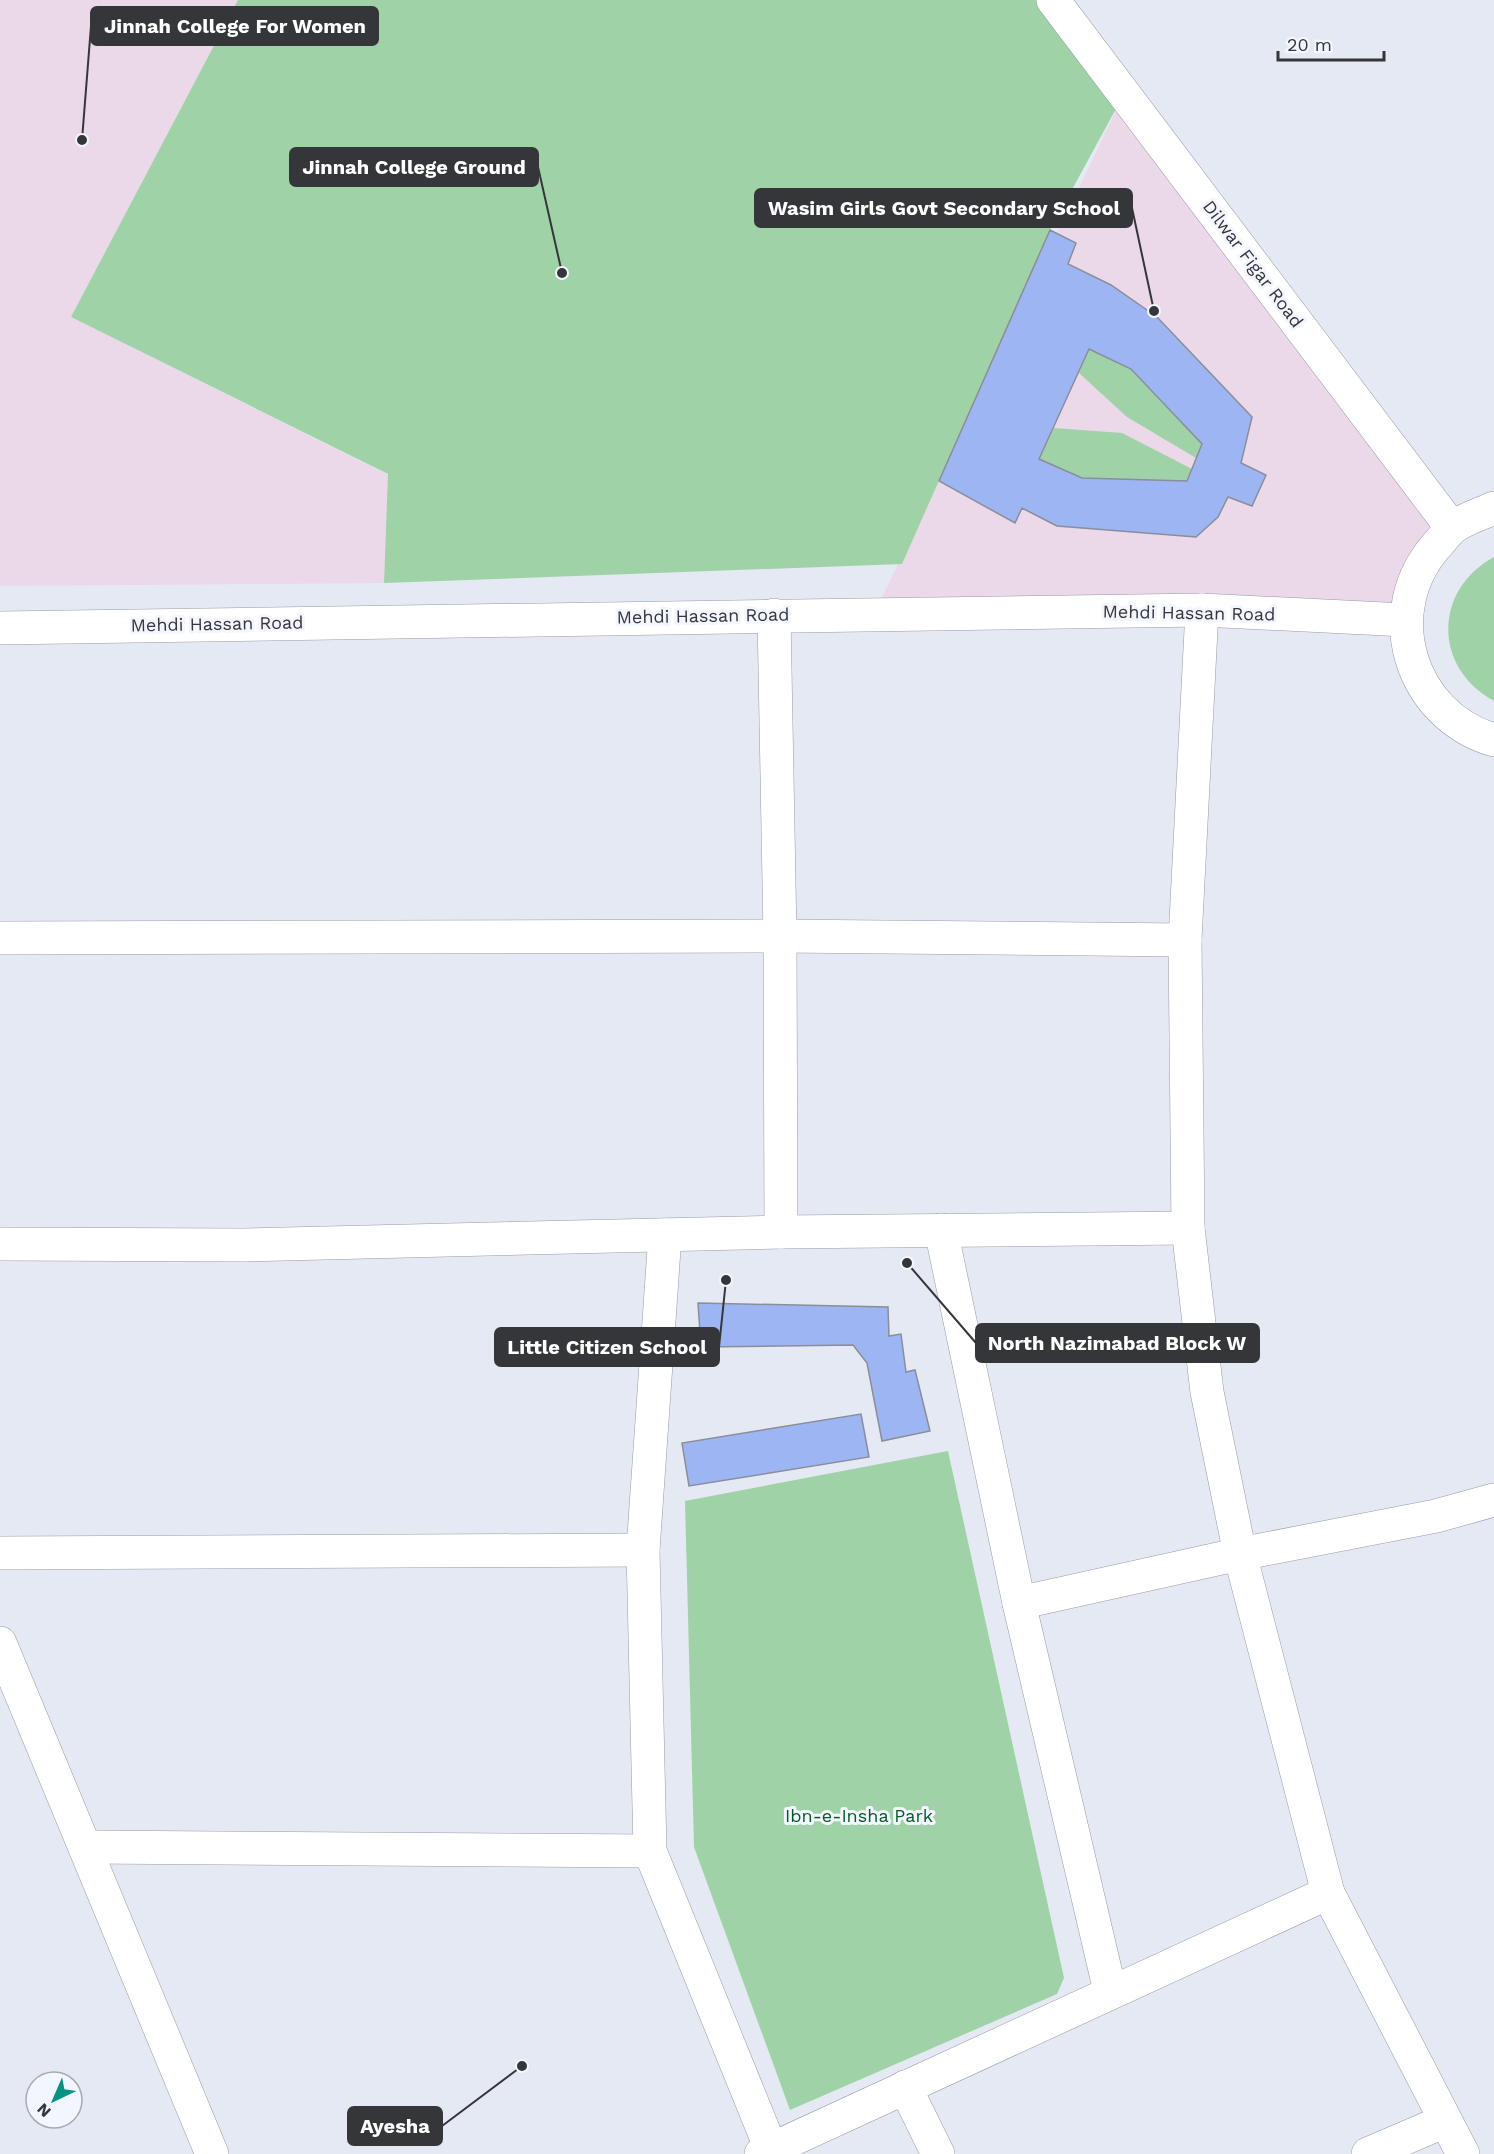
<svg xmlns="http://www.w3.org/2000/svg" width="1494" height="2154" font-family="'Work Sans',sans-serif">
	<style>
		.education { fill: #ebd8e8 }
		.green { fill: #a0d2a7 }
		.building { fill: #9eb5f4; stroke: #8a8e98; stroke-width: 1.5; fill-rule: evenodd }
		.lines { fill: none; stroke-linecap: round; stroke-linejoin: round }
		.minor-casing { stroke: #979ba5; stroke-width: 34 }
		.tertiary-casing { stroke: #979ba5; stroke-width: 34 }
		.minor { stroke: #fff; stroke-width: 33 }
		.tertiary { stroke: #fff; stroke-width: 33 }
		.labels { text-anchor: middle; stroke-width: 6; stroke-linejoin: round; paint-order: stroke }
		.street-label { font-size: 18px; fill: #35363a; stroke: #f3f6fe }
		.park-label { font-size: 18px; fill: #045c24; stroke: #f3f6fe }
		.leader { fill: none; stroke: #35363a; stroke-width: 2 }
		.callout-dot { fill: #35363a; stroke: #f3f6fe; stroke-width: 2 }
		.callout { fill: #35363a; stroke: #35363a; stroke-width: 2 }
		.callout-label { font-size: 20px; text-anchor: middle; font-weight: bold; fill: #fff }
	</style>
	<rect width="100%" height="100%" fill="#e4e9f3"/>
	<!-- education -->
	<g class="education">
		<path d="M 0,0 L 238,0 L 71,317 L 388,475 L 384,583 L 0,586 Z"/>
		<path d="M 1124,94 L 1452,528 L 1405,620 L 874,614 Z"/>
	</g>
	<!-- green -->
	<g class="green">
		<path d="M 238,0 L 1052,0 L 1124,94 L 1050,230 L 902,564 L 384,583 L 388,474 L 71,317 Z"/>
		<path d="M 1089,349 L 1131,369 L 1202,444 L 1196,458 L 1127,417 L 1079,373 Z"/>
		<path d="M 1054,428 L 1122,433 L 1192,469 L 1187,481 L 1082,478 L 1039,459 Z"/>
		<path d="M 1494,557 L 1494,701 C 1433,668 1433,590 1494,557 Z"/>
		<path d="M 948,1451 L 1064,1978 L 1057,1994 L 790,2110 L 694,1847 L 685,1501 Z"/>
	</g>
	<!-- building -->
	<g class="building">
		<path d="M 1050,230 L 1076,243 L 1068,264 L 1111,285 L 1157,317 L 1252,417 L 1241,463 L 1266,475 L 1252,506 L 1228,497 L 1218,517 L 1196,537 L 1057,526 L 1022,508 L 1015,523 L 939,481 ZM 1089,349 L 1131,369 L 1202,444 L 1187,481 L 1082,478 L 1039,459 Z"/>
		<path d="M 698,1303 L 888,1307 L 889,1336 L 901,1334 L 906,1372 L 915,1370 L 930,1431 L 882,1441 L 867,1363 L 853,1345 L 701,1347 Z"/>
		<path d="M 861,1414 L 869,1457 L 689,1486 L 682,1443 Z"/>
	</g>
	<g class="lines">
		<defs>
			<g id="minor">
				<path d="M 1202,610 L 1185,940 L 1188,1228 L 1207,1392 L 1240,1554 L 1328,1893 L 1463,2154"/>
				<path d="M 774,615 L 780,936 L 781,1232"/>
				<path d="M 0,938 L 780,936 L 1185,940"/>
				<path d="M 941,1230 L 1019,1603 L 1110,1991"/>
				<path d="M 665,1235 L 643,1550 L 650,1851 L 771,2149"/>
				<path d="M 0,1244 L 243,1245 L 781,1232 L 1188,1228"/>
				<path d="M 0,1553 L 643,1550"/>
				<path d="M 1019,1603 L 1240,1554 L 1436,1516 L 1494,1500"/>
				<path d="M 0,1643 L 212,2154"/>
				<path d="M 87,1847 L 650,1851"/>
				<path d="M 905,2087 L 938,2154"/>
				<path d="M 761,2154 L 1328,1893"/>
				<path d="M 1368,2154 L 1445,2121"/>
			</g>
			<g id="tertiary">
				<path d="M 1053,0 L 1452,528"/>
				<path d="M 1494,508 C 1481,514 1464,519 1452,528 C 1447,532 1442,540 1437,545 C 1378,611 1409,715 1494,740"/>
				<path d="M 0,628 L 1202,610 L 1405,620"/>
			</g>
		</defs>
		<!-- minor casing -->
		<use href="#minor" class="minor-casing"/>
		<!-- tertiary casing -->
		<use href="#tertiary" class="tertiary-casing"/>
		<!-- minor -->
		<use href="#minor" class="minor"/>
		<!-- tertiary -->
		<use href="#tertiary" class="tertiary"/>
	</g>
	<g class="labels">
		<!-- street labels -->
		<g class="street-label">
			<text transform="translate(1253 264) rotate(53)" y="6">Dilwar Figar Road</text>
			<text transform="translate(1189 613) rotate(1)" y="6">Mehdi Hassan Road</text>
			<text transform="translate(703 616) rotate(-1)" y="6">Mehdi Hassan Road</text>
			<text transform="translate(217 624) rotate(-1)" y="6">Mehdi Hassan Road</text>
		</g>
		<!-- park labels -->
		<g class="park-label">
			<text x="859" y="1822">Ibn-e-Insha Park</text>
		</g>
	</g>
	<!-- callouts -->
	<path class="leader" d="M82 140L91 26M562 273L538 167M1154 311L1132 208M907 1263L976 1343M726 1280L719 1347M522 2066L442 2126"/>
	<g class="callout-dot">
		<circle cx="82" cy="140" r="6"/>
		<circle cx="562" cy="273" r="6"/>
		<circle cx="1154" cy="311" r="6"/>
		<circle cx="907" cy="1263" r="6"/>
		<circle cx="726" cy="1280" r="6"/>
		<circle cx="522" cy="2066" r="6"/>
	</g>
	<g class="callout">
		<rect x="91" y="7" width="287" height="38" rx="6"/>
		<rect x="290" y="148" width="248" height="38" rx="6"/>
		<rect x="755" y="189" width="377" height="38" rx="6"/>
		<rect x="976" y="1324" width="283" height="38" rx="6"/>
		<rect x="495" y="1328" width="224" height="38" rx="6"/>
		<rect x="348" y="2107" width="94" height="38" rx="6"/>
	</g>
	<g class="callout-label">
		<text x="235" y="33">Jinnah College For Women</text>
		<text x="414" y="174">Jinnah College Ground</text>
		<text x="944" y="215">Wasim Girls Govt Secondary School</text>
		<text x="1117" y="1350">North Nazimabad Block W</text>
		<text x="607" y="1354">Little Citizen School</text>
		<text x="395" y="2133">Ayesha</text>
	</g>
	<!-- north arrow -->
	<g transform="translate(54 2100) rotate(224)"><circle r="28" fill="#f3f6fe" stroke="#a7a9b0" stroke-width="1.5"/>
	<path d="M0-4.5L10 22L0 15L-10 22Z" fill="#019482"/>
	<text y="-9" font-size="16" font-weight="bold" text-anchor="middle" fill="#35363a">N</text>
	</g>
	<!-- scale -->
	<path d="M1278 51v9h106v-9" fill="none" stroke="#35363a" stroke-width="3"/>
	<text x="1287" y="51" font-size="18" fill="#35363a" stroke="#f3f6fe" stroke-width="4.5" paint-order="stroke">20 m</text>
</svg>
